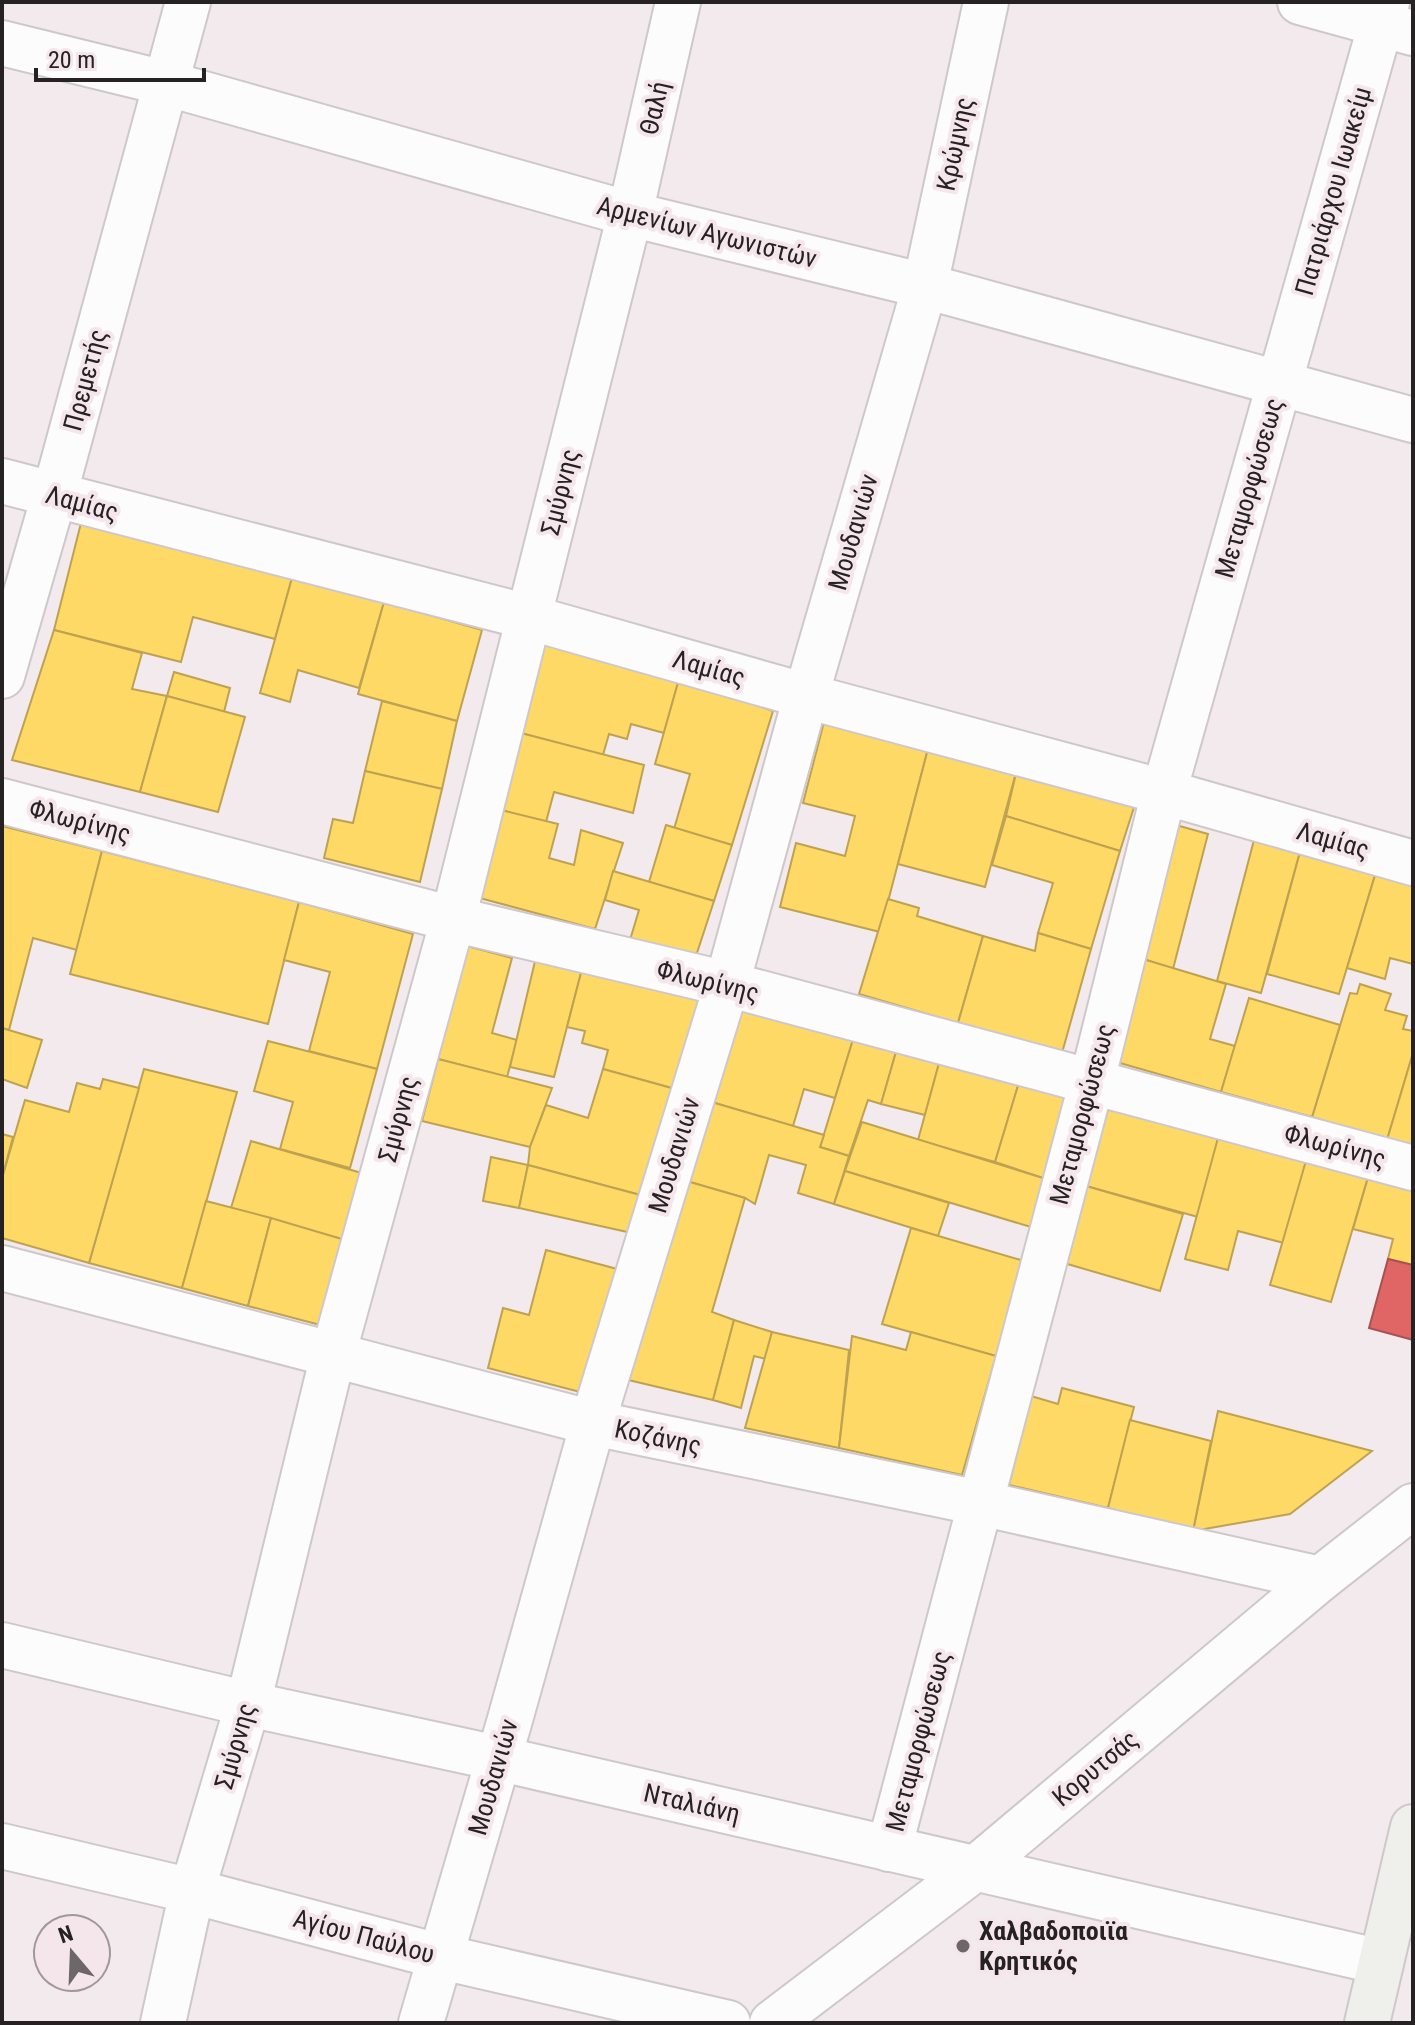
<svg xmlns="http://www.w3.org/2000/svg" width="1415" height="2025" font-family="'Roboto Condensed',sans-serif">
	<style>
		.homes { fill: #ffd966; stroke: #bea252; stroke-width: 2 }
		.shops { fill: #e06666; stroke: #a85152; stroke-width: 2 }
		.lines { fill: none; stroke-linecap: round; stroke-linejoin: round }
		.minor-casing { stroke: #cec8ca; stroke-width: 48 }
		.secondary-casing { stroke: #cec8ca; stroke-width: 48 }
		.minor { stroke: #fdfcfc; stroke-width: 44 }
		.secondary { stroke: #efefec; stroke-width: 44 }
		.poi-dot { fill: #6d676a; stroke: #f5e6ec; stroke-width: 3 }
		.labels { text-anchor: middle; stroke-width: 8; stroke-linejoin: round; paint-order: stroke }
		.street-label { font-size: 26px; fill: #262123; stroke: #f5e6ec }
		.poi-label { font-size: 26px; font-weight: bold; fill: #262123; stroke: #f5e6ec; text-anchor: start }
	</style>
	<rect width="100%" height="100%" fill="#f2eaed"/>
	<!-- homes -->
	<g class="homes">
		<path d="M 81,523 L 292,578 L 275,639 L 193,617 L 181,662 L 54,630 Z"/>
		<path d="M 292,578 L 384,602 L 359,688 L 298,670 L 290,702 L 260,693 Z"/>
		<path d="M 384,602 L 482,630 L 457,721 L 358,694 Z"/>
		<path d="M 54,630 L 142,653 L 132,689 L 167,696 L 140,792 L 12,760 Z"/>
		<path d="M 540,642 L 679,679 L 664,733 L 631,724 L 627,739 L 609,734 L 603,755 L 517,732 Z"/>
		<path d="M 174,672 L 230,688 L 224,712 L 167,696 Z"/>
		<path d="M 679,679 L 773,711 L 732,845 L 674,829 L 690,774 L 655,764 Z"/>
		<path d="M 167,696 L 245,717 L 218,812 L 140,792 Z"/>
		<path d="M 382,701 L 457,721 L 442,789 L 365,771 Z"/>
		<path d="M 825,718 L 929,745 L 880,932 L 780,907 L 796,843 L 845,856 L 855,816 L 803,803 Z"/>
		<path d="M 517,732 L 644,765 L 633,813 L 554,792 L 546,822 L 497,809 Z"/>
		<path d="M 929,745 L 1017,769 L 985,887 L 898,864 Z"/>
		<path d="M 1017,769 L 1136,801 L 1120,851 L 1006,816 Z"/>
		<path d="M 365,771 L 442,789 L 420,882 L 324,858 L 333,819 L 353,823 Z"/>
		<path d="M 497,809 L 558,824 L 549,858 L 574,865 L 581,830 L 623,843 L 595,929 L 476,897 Z"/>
		<path d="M 1006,816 L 1120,851 L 1091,949 L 1038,933 L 1053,883 L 992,865 Z"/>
		<path d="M 666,825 L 732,845 L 714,901 L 649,882 Z"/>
		<path d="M 1176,825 L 1208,834 L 1173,969 L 1143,959 Z"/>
		<path d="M 2,826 L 102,851 L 77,950 L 33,938 L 9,1030 L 2,1028 Z"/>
		<path d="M 1254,840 L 1300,852 L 1261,993 L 1217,981 Z"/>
		<path d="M 102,851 L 299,902 L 268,1024 L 70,974 Z"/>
		<path d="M 1300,852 L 1376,872 L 1339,994 L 1267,974 Z"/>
		<path d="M 613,871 L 714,901 L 695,959 L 630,940 L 639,910 L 605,900 Z"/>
		<path d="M 1376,872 L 1413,882 L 1413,964 L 1390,958 L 1385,979 L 1347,968 Z"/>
		<path d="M 888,899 L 919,908 L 917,916 L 983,936 L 958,1023 L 859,994 Z"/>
		<path d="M 299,902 L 413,934 L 377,1069 L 309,1051 L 330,972 L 284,960 Z"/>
		<path d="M 1038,933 L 1091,949 L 1062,1053 L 958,1023 L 983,936 L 1035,951 Z"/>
		<path d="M 467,946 L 512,958 L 492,1033 L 517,1040 L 507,1077 L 438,1059 Z"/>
		<path d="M 536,957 L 582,969 L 554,1077 L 510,1067 Z"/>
		<path d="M 1143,959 L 1226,984 L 1210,1039 L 1235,1046 L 1221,1092 L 1113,1061 Z"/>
		<path d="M 582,969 L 700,998 L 675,1089 L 603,1069 L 608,1050 L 582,1043 L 585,1031 L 567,1027 Z"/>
		<path d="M 1360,984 L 1391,994 L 1385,1010 L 1407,1016 L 1403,1029 L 1413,1031 L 1413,1053 L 1387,1140 L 1312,1117 L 1350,993 L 1357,994 Z"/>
		<path d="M 1249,998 L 1340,1025 L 1312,1117 L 1221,1092 Z"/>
		<path d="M 739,1000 L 855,1033 L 835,1098 L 804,1089 L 793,1126 L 708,1101 Z"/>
		<path d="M 2,1028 L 42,1040 L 27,1088 L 2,1079 Z"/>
		<path d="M 855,1033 L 898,1045 L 881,1104 L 868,1100 L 849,1156 L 820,1147 Z"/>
		<path d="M 268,1041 L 377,1069 L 350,1168 L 280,1149 L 293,1102 L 254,1091 Z"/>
		<path d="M 898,1045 L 941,1056 L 925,1115 L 881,1104 Z"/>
		<path d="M 1413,1053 L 1413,1146 L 1387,1140 Z"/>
		<path d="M 941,1056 L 1020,1079 L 995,1162 L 918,1140 Z"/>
		<path d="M 438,1059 L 552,1088 L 530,1147 L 422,1121 Z"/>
		<path d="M 144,1069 L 237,1092 L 182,1288 L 89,1263 Z"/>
		<path d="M 603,1069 L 675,1089 L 644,1196 L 528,1165 L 530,1147 L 546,1105 L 588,1118 Z"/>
		<path d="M 103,1079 L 139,1088 L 89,1263 L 2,1238 L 2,1178 L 25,1100 L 69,1112 L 77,1083 L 100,1089 Z"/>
		<path d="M 1020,1079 L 1072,1093 L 1046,1179 L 995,1162 Z"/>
		<path d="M 1114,1088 L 1224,1116 L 1198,1217 L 1086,1186 Z"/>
		<path d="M 708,1101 L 824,1135 L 820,1147 L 849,1156 L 834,1204 L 798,1193 L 806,1165 L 769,1155 L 755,1204 L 745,1198 L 683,1180 Z"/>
		<path d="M 1224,1116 L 1312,1140 L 1284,1243 L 1238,1231 L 1228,1270 L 1185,1259 Z"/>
		<path d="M 862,1122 L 1046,1179 L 1031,1227 L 845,1171 Z"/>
		<path d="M 2,1134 L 13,1137 L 2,1178 Z"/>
		<path d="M 1312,1140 L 1374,1157 L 1331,1302 L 1270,1285 Z"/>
		<path d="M 251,1141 L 365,1174 L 345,1240 L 231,1208 Z"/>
		<path d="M 491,1157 L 528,1165 L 519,1208 L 483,1201 Z"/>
		<path d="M 1374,1157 L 1413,1168 L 1413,1265 L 1388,1259 L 1393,1239 L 1353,1229 Z"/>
		<path d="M 528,1165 L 644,1196 L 632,1233 L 519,1208 Z"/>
		<path d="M 845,1171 L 949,1203 L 938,1236 L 834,1204 Z"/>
		<path d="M 683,1180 L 745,1198 L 712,1312 L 734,1320 L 713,1400 L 624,1379 Z"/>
		<path d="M 1086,1186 L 1183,1214 L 1160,1291 L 1064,1263 Z"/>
		<path d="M 206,1201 L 271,1218 L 248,1306 L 182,1288 Z"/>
		<path d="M 271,1218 L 345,1240 L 324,1326 L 248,1306 Z"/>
		<path d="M 911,1228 L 1024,1261 L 996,1356 L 882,1324 Z"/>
		<path d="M 546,1250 L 621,1270 L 588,1394 L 488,1368 L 503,1308 L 529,1315 Z"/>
		<path d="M 734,1320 L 772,1332 L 766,1359 L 754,1356 L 741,1408 L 713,1400 Z"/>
		<path d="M 772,1332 L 849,1350 L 839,1448 L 745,1428 Z"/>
		<path d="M 911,1332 L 996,1356 L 962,1475 L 839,1448 L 852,1336 L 906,1350 Z"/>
		<path d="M 1062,1388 L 1134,1407 L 1108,1508 L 1009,1485 L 1031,1396 L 1058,1404 Z"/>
		<path d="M 1218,1411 L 1372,1451 L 1290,1514 L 1193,1531 Z"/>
		<path d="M 1130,1420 L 1211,1441 L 1193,1531 L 1108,1508 Z"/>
	</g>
	<!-- shops -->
	<path class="shops" d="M 1388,1259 L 1413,1265 L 1413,1340 L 1369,1328 Z"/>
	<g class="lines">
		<defs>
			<g id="minor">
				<path d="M 1300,2 L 1413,33"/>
				<path d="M 2,43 L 165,83 L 630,214 L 925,286 L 1413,420"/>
				<path d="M 2,481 L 528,617 L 806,696 L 1164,792 L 1413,863"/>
				<path d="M 2,676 L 54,496 L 188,2"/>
				<path d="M 2,801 L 453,919 L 727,984 L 1413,1168"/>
				<path d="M 2,1268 L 593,1423 L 980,1503 L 1320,1579"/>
				<path d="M 2,1645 L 248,1704 L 497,1758 L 1381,1962"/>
				<path d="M 2,1846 L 192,1891 L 442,1957 L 728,2023"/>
				<path d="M 889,1849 L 1092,1081 L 1164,792 L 1387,2"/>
				<path d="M 163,2023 L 192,1891 L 248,1704 L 333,1355 L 453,919 L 630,214 L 678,2"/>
				<path d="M 421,2023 L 509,1723 L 600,1398 L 727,984 L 806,696 L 925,286 L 986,2"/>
				<path d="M 772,2023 L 976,1868 L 1320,1579 L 1413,1506"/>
			</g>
			<path id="secondary" d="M 1367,2023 L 1413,1827"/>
		</defs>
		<!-- minor casing -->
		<use href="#minor" class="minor-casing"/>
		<!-- secondary casing -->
		<use href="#secondary" class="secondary-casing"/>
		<!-- minor -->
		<use href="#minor" class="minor"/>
		<!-- secondary -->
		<use href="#secondary" class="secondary"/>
	</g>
	<!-- markers -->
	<circle class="poi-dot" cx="963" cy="1946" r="8"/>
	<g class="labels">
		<!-- street labels -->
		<g class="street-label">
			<text transform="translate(654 108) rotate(-77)" y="9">Θαλή</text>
			<text transform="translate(955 144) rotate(-78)" y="9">Κρώμνης</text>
			<text transform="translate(1333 191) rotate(-74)" y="9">Πατριάρχου Ιωακείμ</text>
			<text transform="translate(707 232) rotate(14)" y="9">Αρμενίων Αγωνιστών</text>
			<text transform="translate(85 380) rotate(-75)" y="9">Πρεμετής</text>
			<text transform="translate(1249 488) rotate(-74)" y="9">Μεταμορφώσεως</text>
			<text transform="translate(560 492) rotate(-76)" y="9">Σμύρνης</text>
			<text transform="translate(82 503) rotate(15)" y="9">Λαμίας</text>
			<text transform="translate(853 532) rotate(-74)" y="9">Μουδανιών</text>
			<text transform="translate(709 668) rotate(16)" y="9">Λαμίας</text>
			<text transform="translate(80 821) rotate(15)" y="9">Φλωρίνης</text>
			<text transform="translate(1333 840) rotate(16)" y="9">Λαμίας</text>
			<text transform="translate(708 981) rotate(14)" y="9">Φλωρίνης</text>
			<text transform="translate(1082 1114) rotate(-75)" y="9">Μεταμορφώσεως</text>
			<text transform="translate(398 1119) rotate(-75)" y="9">Σμύρνης</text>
			<text transform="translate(1335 1146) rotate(15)" y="9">Φλωρίνης</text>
			<text transform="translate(674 1155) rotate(-73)" y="9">Μουδανιών</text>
			<text transform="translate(658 1437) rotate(12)" y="9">Κοζάνης</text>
			<text transform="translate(918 1741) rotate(-75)" y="9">Μεταμορφώσεως</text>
			<text transform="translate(235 1746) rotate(-74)" y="9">Σμύρνης</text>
			<text transform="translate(1095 1768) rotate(-40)" y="9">Κορυτσάς</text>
			<text transform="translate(493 1777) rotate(-74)" y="9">Μουδανιών</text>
			<text transform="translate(692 1803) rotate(13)" y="9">Νταλιάνη</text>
			<text transform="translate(364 1936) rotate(15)" y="9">Αγίου Παύλου</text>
		</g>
		<!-- poi labels -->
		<g class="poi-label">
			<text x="979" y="1940">Χαλβαδοποιϊα<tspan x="979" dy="30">Κρητικός</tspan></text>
		</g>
	</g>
	<!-- border -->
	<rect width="1415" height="2025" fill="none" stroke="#262123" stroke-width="8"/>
	<!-- north arrow -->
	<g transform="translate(72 1953) rotate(341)"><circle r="38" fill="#f5e6ec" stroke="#a2979c" stroke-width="2"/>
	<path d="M0-6L14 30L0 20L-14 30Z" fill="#6d676a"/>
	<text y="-12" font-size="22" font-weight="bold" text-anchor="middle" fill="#262123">N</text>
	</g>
	<!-- scale -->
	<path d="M36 68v12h168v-12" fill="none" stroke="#262123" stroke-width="4"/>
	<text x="48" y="68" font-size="24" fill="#262123" stroke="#f5e6ec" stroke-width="6" paint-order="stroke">20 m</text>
</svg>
